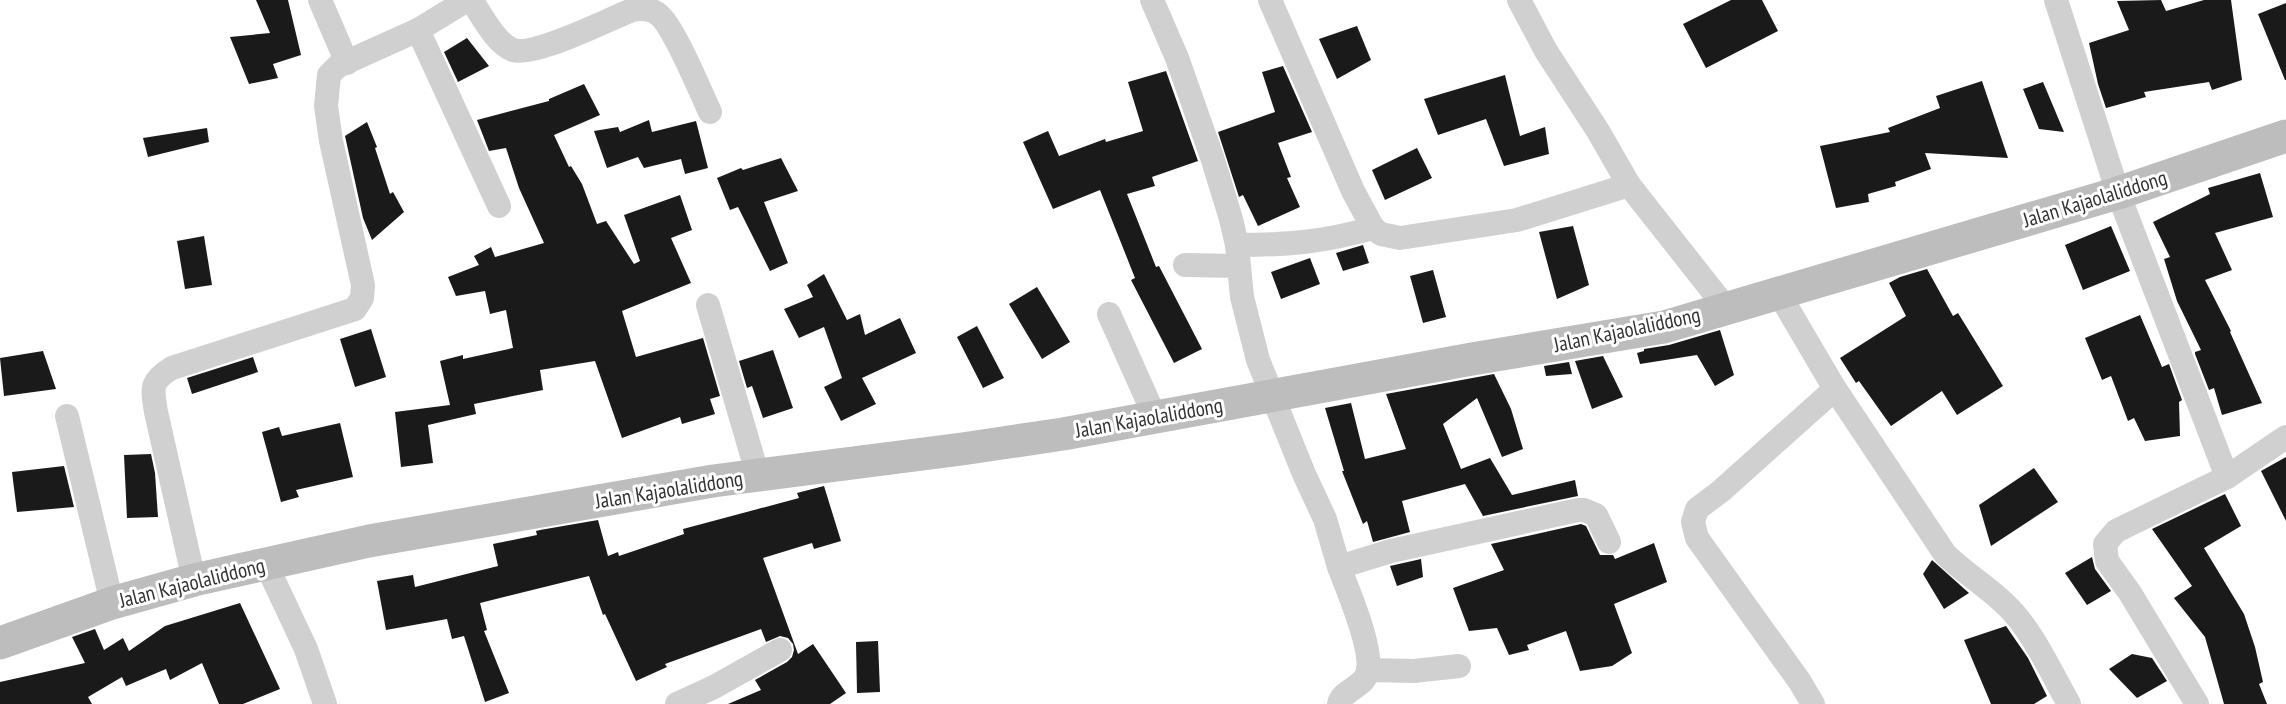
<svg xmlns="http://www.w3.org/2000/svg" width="2286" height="704" font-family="'PT Sans Narrow',sans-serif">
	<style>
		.building { fill: #1a1a1a }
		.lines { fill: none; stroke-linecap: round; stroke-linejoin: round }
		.street { stroke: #d0d0d0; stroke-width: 24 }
		.secondary { stroke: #bdbdbd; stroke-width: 33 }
		.labels { text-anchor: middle; stroke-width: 6; stroke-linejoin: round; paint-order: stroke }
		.street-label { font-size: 21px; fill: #333; stroke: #fff }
	</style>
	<rect width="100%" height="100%" fill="#fff"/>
	<!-- building -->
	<g class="building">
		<path d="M 256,0 L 288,0 L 301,55 L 273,64 L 278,78 L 249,84 L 230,37 L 270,33 Z"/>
		<path d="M 1731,0 L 1762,0 L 1778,31 L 1706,68 L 1683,24 Z"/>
		<path d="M 2161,0 L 2166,11 L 2204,0 L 2231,0 L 2242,80 L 2212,90 L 2209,82 L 2144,92 L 2146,97 L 2106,108 L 2098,84 L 2089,43 L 2129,30 L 2117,1 Z"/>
		<path d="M 2286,3 L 2286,80 L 2285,80 L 2258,14 Z"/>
		<path d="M 1357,26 L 1371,60 L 1337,79 L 1319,39 Z"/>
		<path d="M 467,38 L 489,66 L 458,82 L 444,52 Z"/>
		<path d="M 1283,66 L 1312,132 L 1278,143 L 1291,177 L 1287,178 L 1300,207 L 1258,226 L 1243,195 L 1239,197 L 1218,132 L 1275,112 L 1262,72 Z"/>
		<path d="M 1166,71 L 1198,161 L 1152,177 L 1155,186 L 1127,194 L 1156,267 L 1159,266 L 1202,349 L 1174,363 L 1131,280 L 1135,278 L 1100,190 L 1053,209 L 1023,142 L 1048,131 L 1059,156 L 1105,139 L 1106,142 L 1143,131 L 1128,82 Z"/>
		<path d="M 1505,75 L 1520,136 L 1545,127 L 1549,154 L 1504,166 L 1486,119 L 1438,135 L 1424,99 Z"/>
		<path d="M 1982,81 L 2008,158 L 1925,153 L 1931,169 L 1895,182 L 1896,186 L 1868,194 L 1869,202 L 1836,208 L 1820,146 L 1890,132 L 1888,128 L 1940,108 L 1936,96 Z"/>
		<path d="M 2043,82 L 2064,132 L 2039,129 L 2023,89 Z"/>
		<path d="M 584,84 L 600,115 L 554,135 L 569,167 L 571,166 L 582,184 L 597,224 L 606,221 L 634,264 L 640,261 L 624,215 L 680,195 L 692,230 L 671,238 L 691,283 L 622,311 L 636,357 L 703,338 L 720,396 L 710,399 L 715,414 L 682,424 L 680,417 L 622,438 L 595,361 L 540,370 L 543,390 L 474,404 L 476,414 L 428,425 L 433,463 L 401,467 L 395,412 L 450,405 L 440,361 L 463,355 L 463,359 L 513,348 L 506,310 L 490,314 L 485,291 L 456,296 L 448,277 L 479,265 L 474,256 L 491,247 L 495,257 L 544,243 L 519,188 L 506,148 L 489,151 L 477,120 L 549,101 L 549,99 Z"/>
		<path d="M 649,120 L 652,132 L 696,121 L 708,168 L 685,174 L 681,159 L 644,168 L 638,157 L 607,168 L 594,131 L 618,127 L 620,132 Z"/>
		<path d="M 367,122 L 377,147 L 375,148 L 390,194 L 393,192 L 404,212 L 372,240 L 363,218 L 345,136 Z"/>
		<path d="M 207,128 L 209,142 L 148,157 L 143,138 Z"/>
		<path d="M 1417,148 L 1432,178 L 1385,200 L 1372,170 Z"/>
		<path d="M 781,158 L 798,191 L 764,202 L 788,263 L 770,271 L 738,207 L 730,210 L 717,178 L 741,168 L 743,170 Z"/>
		<path d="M 2260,173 L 2273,217 L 2215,233 L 2232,270 L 2205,280 L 2231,331 L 2230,332 L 2262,403 L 2222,415 L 2214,388 L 2209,390 L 2195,354 L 2195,352 L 2201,350 L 2177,301 L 2164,259 L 2170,257 L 2153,222 L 2210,194 L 2208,188 Z"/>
		<path d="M 1573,226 L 1589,285 L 1557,299 L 1539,232 Z"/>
		<path d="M 2111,226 L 2130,271 L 2083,290 L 2065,245 Z"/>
		<path d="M 204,236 L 212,285 L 185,289 L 177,241 Z"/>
		<path d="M 1363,245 L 1369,263 L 1343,271 L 1336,253 Z"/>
		<path d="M 1310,258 L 1320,284 L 1281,299 L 1271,272 Z"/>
		<path d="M 1927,269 L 1953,316 L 1958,313 L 2003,386 L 1957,415 L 1942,391 L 1891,426 L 1859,381 L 1856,383 L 1840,358 L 1906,316 L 1889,283 L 1900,277 Z"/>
		<path d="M 1433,270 L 1446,317 L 1423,323 L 1410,276 Z"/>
		<path d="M 824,274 L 847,320 L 860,314 L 865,335 L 900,318 L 916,353 L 862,378 L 876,404 L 841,421 L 824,387 L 842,378 L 824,327 L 799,338 L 784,309 L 813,297 L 807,285 Z"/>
		<path d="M 1037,287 L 1070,342 L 1042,359 L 1009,304 Z"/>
		<path d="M 2140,315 L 2162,367 L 2169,364 L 2182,400 L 2179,402 L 2180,436 L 2145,441 L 2134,418 L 2128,421 L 2111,376 L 2102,380 L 2085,338 Z"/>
		<path d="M 977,326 L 1004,378 L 983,388 L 957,337 Z"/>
		<path d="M 371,329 L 386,377 L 355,387 L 340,339 Z"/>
		<path d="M 1720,330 L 1734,375 L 1715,386 L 1697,355 L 1640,364 L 1637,353 L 1644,351 L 1644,349 L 1669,345 Z"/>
		<path d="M 773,350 L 793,408 L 763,418 L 752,386 L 747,388 L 739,361 Z"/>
		<path d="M 43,351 L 56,389 L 4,396 L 0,358 Z"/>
		<path d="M 1603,356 L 1623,397 L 1592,409 L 1575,361 Z"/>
		<path d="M 253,357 L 258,372 L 192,394 L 187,378 Z"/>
		<path d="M 1569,362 L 1572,374 L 1546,376 L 1544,366 Z"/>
		<path d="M 1494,374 L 1511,409 L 1523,449 L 1502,457 L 1477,398 L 1443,424 L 1461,469 L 1490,458 L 1512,495 L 1575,480 L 1578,496 L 1483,516 L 1465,484 L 1402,501 L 1410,532 L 1373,542 L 1367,521 L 1363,524 L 1342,471 L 1344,471 L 1325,408 L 1351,403 L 1365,459 L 1406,449 L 1386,394 Z"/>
		<path d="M 340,423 L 353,477 L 296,490 L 299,497 L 281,502 L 262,432 L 279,427 L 282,436 Z"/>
		<path d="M 151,454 L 155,473 L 158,517 L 127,518 L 124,455 Z"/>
		<path d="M 2286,457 L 2286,521 L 2261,471 Z"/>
		<path d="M 64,466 L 74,507 L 17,512 L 12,472 Z"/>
		<path d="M 2034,468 L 2058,502 L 1991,546 L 1979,505 Z"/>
		<path d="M 824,486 L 841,541 L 814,549 L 812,543 L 763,558 L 798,654 L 813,644 L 846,693 L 830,704 L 728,704 L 761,690 L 755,680 L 787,662 L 792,657 L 794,650 L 793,644 L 788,638 L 780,636 L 766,642 L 761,629 L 665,664 L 667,667 L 636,681 L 605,614 L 603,615 L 589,576 L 480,603 L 487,630 L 484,631 L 509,693 L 485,702 L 464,636 L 452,639 L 447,619 L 386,630 L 377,581 L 413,575 L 415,587 L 498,566 L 493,544 L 537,535 L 536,531 L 540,530 L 598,520 L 608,556 L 618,552 L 619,556 L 684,534 L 683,529 L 799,498 L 797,493 Z"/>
		<path d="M 2225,494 L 2241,526 L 2204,548 L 2244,614 L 2255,647 L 2263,682 L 2259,684 L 2267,704 L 2224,704 L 2205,637 L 2174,598 L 2192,586 L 2152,529 Z"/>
		<path d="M 1581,524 L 1586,526 L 1600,555 L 1613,555 L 1615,559 L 1654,543 L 1667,582 L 1614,604 L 1632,653 L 1612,666 L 1580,671 L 1566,631 L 1527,645 L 1529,650 L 1509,655 L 1497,628 L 1469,631 L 1453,588 L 1504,570 L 1491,544 Z"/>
		<path d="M 2092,557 L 2095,569 L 2111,591 L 2087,605 L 2065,573 Z"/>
		<path d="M 1421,559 L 1423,577 L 1397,586 L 1390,566 Z"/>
		<path d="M 1932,560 L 1969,593 L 1944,609 L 1923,574 Z"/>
		<path d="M 240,603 L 280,689 L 243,704 L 219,704 L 202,663 L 170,680 L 166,669 L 126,686 L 122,677 L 88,697 L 92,704 L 0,704 L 0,682 L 85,663 L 72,637 L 95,629 L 104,650 L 123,638 L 129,651 L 165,626 Z"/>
		<path d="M 2006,626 L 2028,658 L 2047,696 L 2034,704 L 1991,704 L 1964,640 Z"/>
		<path d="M 878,641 L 880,692 L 857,693 L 856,642 Z"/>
		<path d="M 2132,654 L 2152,658 L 2167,681 L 2137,698 L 2109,669 Z"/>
	</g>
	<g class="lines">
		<!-- street -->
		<g class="street">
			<path d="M 320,0 L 347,63"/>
			<path d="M 471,0 C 482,15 495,43 513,50 C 535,57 609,19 632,10 C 642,8 651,8 659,15 C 674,27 700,91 710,112"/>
			<path d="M 1152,0 L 1177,58 L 1213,160 L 1231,219 L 1237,245 L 1242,297 L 1258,360 L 1304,474 L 1325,519 L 1339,567 L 1391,551 L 1578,510 L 1584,510 L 1596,515 L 1609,542"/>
			<path d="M 1270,0 L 1353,191 L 1373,228 L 1381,234 L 1400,238 L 1517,220 L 1629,185"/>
			<path d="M 1519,0 L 1546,51 L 1598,131 L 1629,185 L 1726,308"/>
			<path d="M 2056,0 L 2118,193 L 2227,477"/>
			<path d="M 418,30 L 499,206"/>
			<path d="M 1237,245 C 1288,245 1324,242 1373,228"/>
			<path d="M 1185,265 L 1238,266"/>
			<path d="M 1778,292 L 1835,389 L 1945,554 C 1964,573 1987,586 2006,605 C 2031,628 2052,674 2069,704"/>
			<path d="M 708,305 L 758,476"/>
			<path d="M 1109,314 L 1155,417"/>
			<path d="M 67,416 L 112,603"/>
			<path d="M 266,564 L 306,649 L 325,704"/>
			<path d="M 194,580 L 156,412 C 152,388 150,381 172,368 L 355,309 L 362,298 L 363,285 L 331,141 L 326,106 L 329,75 L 338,66 L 418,30 L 467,0"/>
			<path d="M 1368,670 L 1414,671 L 1459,666"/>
			<path d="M 677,704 L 714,687 L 780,650"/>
			<path d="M 1339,704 C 1342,690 1362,688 1367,674 C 1375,653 1348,590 1339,567"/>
			<path d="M 1813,704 L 1800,682 L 1697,538 L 1693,522 L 1697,509 L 1721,491 L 1835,389"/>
			<path d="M 2197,704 L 2130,593 L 2107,561 L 2105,544 L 2116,531 L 2227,477 L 2286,437"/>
		</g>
		<!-- secondary -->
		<path class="secondary" d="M 0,643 L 112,603 L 194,580 L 369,541 L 713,481 L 962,449 L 1063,434 L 1472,359 L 1664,327 L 2118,193 L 2286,136"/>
	</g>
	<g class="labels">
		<!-- street labels -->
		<g class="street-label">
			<text transform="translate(2095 199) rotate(-17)" y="7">Jalan Kajaolaliddong</text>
			<text transform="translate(1627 330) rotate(-12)" y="7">Jalan Kajaolaliddong</text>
			<text transform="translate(1149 418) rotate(-10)" y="7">Jalan Kajaolaliddong</text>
			<text transform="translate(669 490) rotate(-9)" y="7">Jalan Kajaolaliddong</text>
			<text transform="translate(192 583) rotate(-14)" y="7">Jalan Kajaolaliddong</text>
		</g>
	</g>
</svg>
